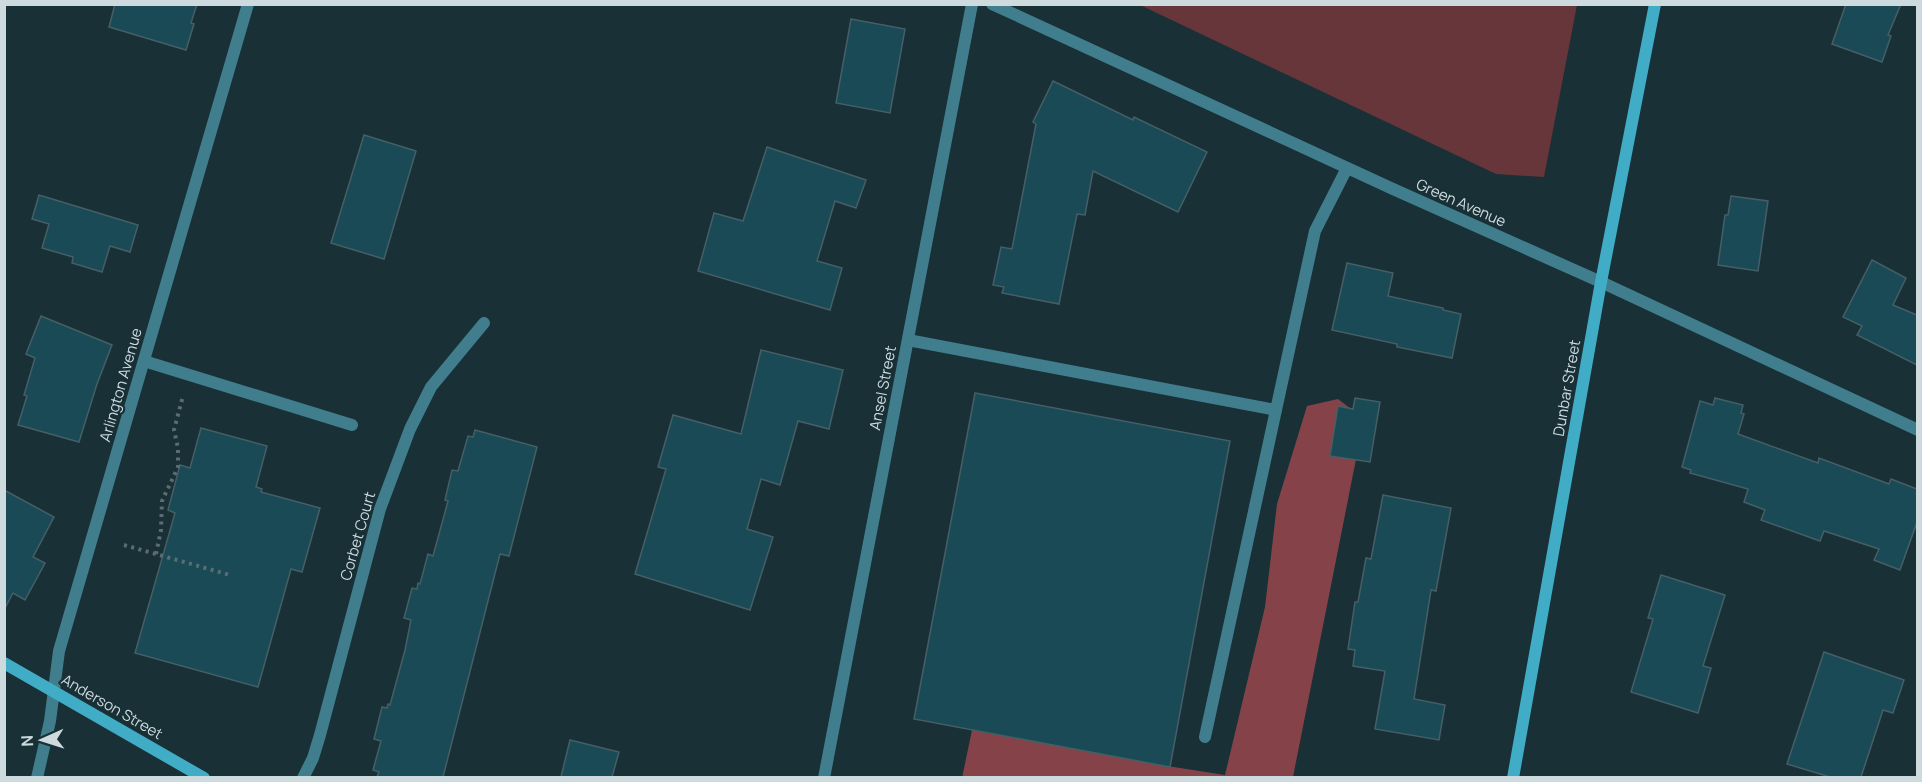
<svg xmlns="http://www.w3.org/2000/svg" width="1922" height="782" font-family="Manrope,sans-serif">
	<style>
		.green { fill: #67363b }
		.forest { fill: #854349 }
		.building { fill: #1a4a55; stroke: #465f66; stroke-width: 1.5 }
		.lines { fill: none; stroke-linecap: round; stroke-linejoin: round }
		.path { stroke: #596d73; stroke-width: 4; stroke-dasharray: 3 4.5; stroke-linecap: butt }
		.lane { stroke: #407e8d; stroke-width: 12 }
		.street { stroke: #407e8d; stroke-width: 12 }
		.secondary { stroke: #41acc5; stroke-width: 12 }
		.labels { text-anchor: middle; stroke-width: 4.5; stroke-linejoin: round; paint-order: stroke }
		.street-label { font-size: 15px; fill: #cddbdf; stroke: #183036 }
	</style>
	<rect width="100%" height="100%" fill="#183036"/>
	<!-- green -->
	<path class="green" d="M 1140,5 L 1577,5 L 1544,177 L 1496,174 Z"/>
	<!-- forest -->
	<path class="forest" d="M 1338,399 L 1364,419 L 1293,777 L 962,778 L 972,730 L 1148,763 L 1225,775 L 1265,607 L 1277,504 L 1307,406 Z"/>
	<!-- building -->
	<g class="building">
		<path d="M 115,4 L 197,4 L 191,23 L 194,24 L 186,50 L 109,27 Z"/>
		<path d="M 1846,4 L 1901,4 L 1888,35 L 1891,36 L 1882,62 L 1832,44 Z"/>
		<path d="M 851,19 L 905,29 L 890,113 L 836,103 Z"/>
		<path d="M 1053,81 L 1133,120 L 1134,117 L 1207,152 L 1178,212 L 1093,171 L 1085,215 L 1077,214 L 1059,304 L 1002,293 L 1004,287 L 993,285 L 1001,247 L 1012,249 L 1036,124 L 1033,122 Z"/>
		<path d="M 364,135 L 416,151 L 384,259 L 331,243 Z"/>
		<path d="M 767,147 L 866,180 L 856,208 L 835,201 L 817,261 L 842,268 L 830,310 L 698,271 L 714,213 L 743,221 Z"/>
		<path d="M 39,195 L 138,225 L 130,252 L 110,246 L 102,272 L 72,263 L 73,257 L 42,248 L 49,224 L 32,219 Z"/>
		<path d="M 1731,196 L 1768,201 L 1758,271 L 1718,265 L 1725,215 L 1728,215 Z"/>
		<path d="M 1872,260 L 1906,278 L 1893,305 L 1917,315 L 1917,365 L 1857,335 L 1862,326 L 1843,317 Z"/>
		<path d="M 1347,263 L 1393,273 L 1388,296 L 1443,308 L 1443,310 L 1461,314 L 1452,358 L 1397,347 L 1397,344 L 1332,330 Z"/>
		<path d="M 41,316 L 112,345 L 97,384 L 79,442 L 18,425 L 27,396 L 24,395 L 35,358 L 26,354 Z"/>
		<path d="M 761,350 L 843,370 L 829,429 L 798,421 L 780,485 L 761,479 L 747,529 L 773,537 L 750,610 L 635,574 L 666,469 L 658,467 L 673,415 L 741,434 Z"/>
		<path d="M 975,393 L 1230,441 L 1170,767 L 914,719 Z"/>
		<path d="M 1355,398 L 1380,402 L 1370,462 L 1330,456 L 1338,406 L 1353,409 Z"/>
		<path d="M 1715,398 L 1743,405 L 1741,413 L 1744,414 L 1738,434 L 1818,463 L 1819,458 L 1889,484 L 1891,479 L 1917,489 L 1917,522 L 1900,570 L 1874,560 L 1879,549 L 1824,531 L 1820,541 L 1761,520 L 1765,510 L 1744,502 L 1748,489 L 1690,473 L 1691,470 L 1682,467 L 1700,401 L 1713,405 Z"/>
		<path d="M 201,428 L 267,446 L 256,487 L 262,489 L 261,492 L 320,508 L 302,572 L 291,569 L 258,687 L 135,653 L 175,513 L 168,510 L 180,465 L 190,468 Z"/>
		<path d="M 475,430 L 537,447 L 509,556 L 500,554 L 443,777 L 377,777 L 379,772 L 373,770 L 381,741 L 374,739 L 382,707 L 387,708 L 388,704 L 390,705 L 405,650 L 411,620 L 404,618 L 412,588 L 417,589 L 418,583 L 420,584 L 428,554 L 433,556 L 448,501 L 445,500 L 452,470 L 458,471 L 468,436 L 473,437 Z"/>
		<path d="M 4,490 L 54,517 L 33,557 L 45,563 L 25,600 L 13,593 L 4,610 Z"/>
		<path d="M 1383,495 L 1451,508 L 1436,591 L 1431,590 L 1414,699 L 1445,705 L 1439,740 L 1375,729 L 1385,671 L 1353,666 L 1355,650 L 1348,649 L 1355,602 L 1358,602 L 1366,558 L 1371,559 Z"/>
		<path d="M 1661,575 L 1725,595 L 1703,666 L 1711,668 L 1698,713 L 1631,692 L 1653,619 L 1648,618 Z"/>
		<path d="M 1824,652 L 1904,680 L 1893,713 L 1883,710 L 1861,777 L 1830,777 L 1787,764 Z"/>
		<path d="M 570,740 L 619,752 L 612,777 L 561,777 Z"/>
	</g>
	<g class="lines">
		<!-- path -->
		<g class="path">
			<path d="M 124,545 L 230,575"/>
			<path d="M 156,554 L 161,530 L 162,501 L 178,467 L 178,448 L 174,430 L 183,396"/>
		</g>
		<!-- lane -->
		<g class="lane">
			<path d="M 908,340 L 1276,410 L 1315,231 L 1347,168"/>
			<path d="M 144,361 L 352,425"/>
			<path d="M 1205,737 L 1276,410"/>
		</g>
		<!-- street -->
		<g class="street">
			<path d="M 992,4 L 1393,189 L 1601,282 L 1918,430"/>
			<path d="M 37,778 L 50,721 L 59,651 L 248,4"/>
			<path d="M 303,778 L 313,758 L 320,735 L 380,509 L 410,429 L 431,387 L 484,323"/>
			<path d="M 824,778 L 972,4"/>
		</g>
		<!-- secondary -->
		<g class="secondary">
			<path d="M 4,663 L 204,778"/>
			<path d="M 1513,778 L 1601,282 L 1655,4"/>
		</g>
	</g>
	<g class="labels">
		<!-- street labels -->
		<g class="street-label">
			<text transform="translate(1461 203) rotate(24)" y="5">Green Avenue</text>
			<text transform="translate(121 385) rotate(-74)" y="5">Arlington Avenue</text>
			<text transform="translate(883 388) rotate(-79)" y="5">Ansel Street</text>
			<text transform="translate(1567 388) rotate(-80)" y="5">Dunbar Street</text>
			<text transform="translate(358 536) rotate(-74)" y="5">Corbet Court</text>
			<text transform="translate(112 707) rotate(30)" y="5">Anderson Street</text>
		</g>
	</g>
	<!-- border -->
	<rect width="1922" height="782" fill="none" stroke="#cddbdf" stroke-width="12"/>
	<!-- north arrow -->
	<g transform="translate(42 740) rotate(267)" stroke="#183036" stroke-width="4.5" paint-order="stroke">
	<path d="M0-4.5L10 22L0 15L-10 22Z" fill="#cddbdf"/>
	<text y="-9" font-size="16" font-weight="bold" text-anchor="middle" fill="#cddbdf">N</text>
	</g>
</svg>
